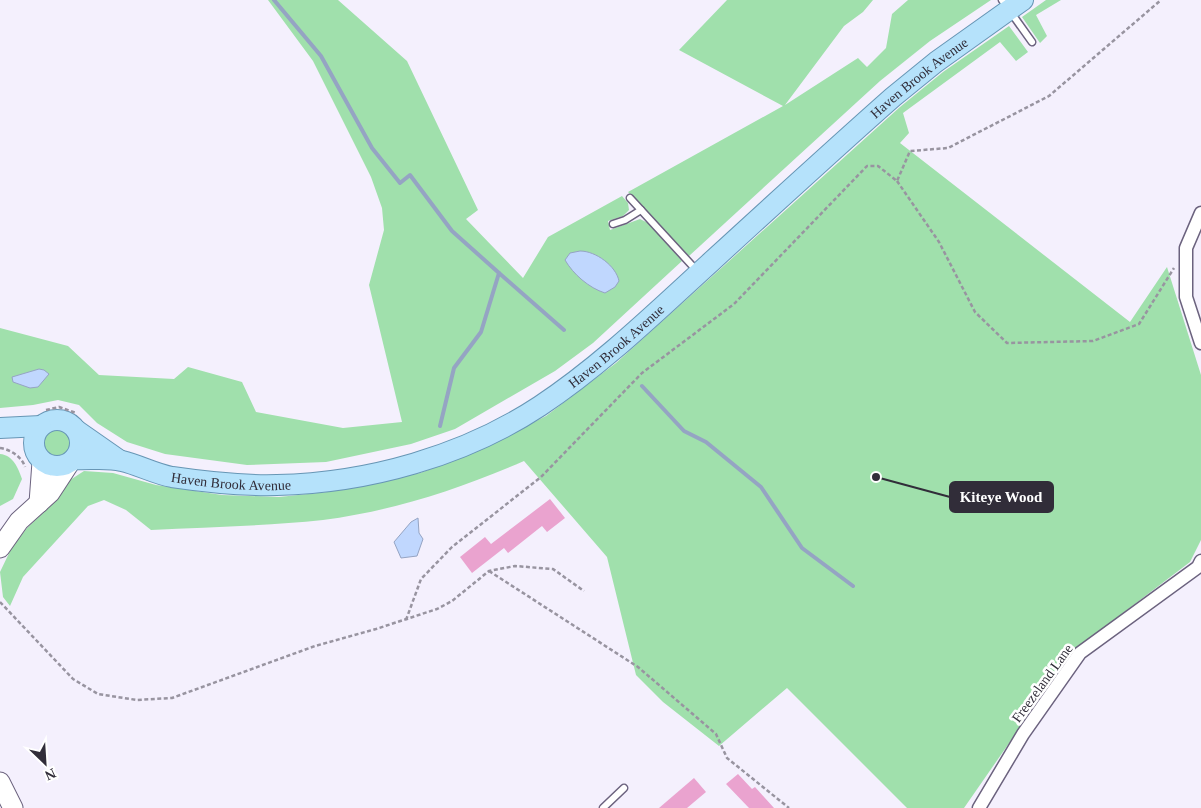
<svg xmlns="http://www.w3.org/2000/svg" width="1201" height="808" font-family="Georgia,serif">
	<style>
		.green { fill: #a0e0ac }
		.water { fill: #c0d7fe; stroke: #95a4c3 }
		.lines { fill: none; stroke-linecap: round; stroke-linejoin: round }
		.stream { stroke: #95a4c3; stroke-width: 4 }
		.building { fill: #eaa3cf }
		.lane-casing { stroke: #6b627e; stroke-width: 9 }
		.street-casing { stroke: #6b627e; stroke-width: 15 }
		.secondary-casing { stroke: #6b627e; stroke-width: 21 }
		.primary-casing { stroke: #6796b5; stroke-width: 22 }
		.path { stroke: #9894a0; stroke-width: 2.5; stroke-dasharray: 4 2.5; stroke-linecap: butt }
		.lane { stroke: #fff; stroke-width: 6 }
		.street { stroke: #fff; stroke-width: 12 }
		.secondary { stroke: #fff; stroke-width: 19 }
		.primary { stroke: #b5e2fb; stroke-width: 20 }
		.labels { text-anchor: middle; stroke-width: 5; stroke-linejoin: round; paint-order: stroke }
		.street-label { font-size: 14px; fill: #312d39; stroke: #fff }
		.leader { fill: none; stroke: #312d39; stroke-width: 2 }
		.callout-dot { fill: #312d39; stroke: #fff; stroke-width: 2 }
		.callout { fill: #312d39; stroke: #312d39; stroke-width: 2 }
		.callout-label { font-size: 15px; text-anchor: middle; font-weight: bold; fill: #fff }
	</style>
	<rect width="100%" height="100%" fill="#f4f0fd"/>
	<!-- green -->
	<g class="green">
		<path d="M 268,0 L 338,0 L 407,61 L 478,210 L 466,219 L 523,278 L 548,237 L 622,196 L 628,203 L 629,210 L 623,216 L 608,221 L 610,230 L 640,219 L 648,223 L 682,261 L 593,343 L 555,371 L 455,429 L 411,444 L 326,462 L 247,465 L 165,454 L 127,442 L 97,423 L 79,405 L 58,400 L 33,405 L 0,408 L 0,328 L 68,346 L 99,375 L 174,379 L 188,367 L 242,382 L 256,412 L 343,428 L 402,422 L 369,285 L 384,230 L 382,208 L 371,177 L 313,61 Z"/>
		<path d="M 727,0 L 873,0 L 863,12 L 844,26 L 785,105 L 858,58 L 867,67 L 886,48 L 892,14 L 908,0 L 991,0 L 930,41 L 880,81 L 689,256 L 628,192 L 783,106 L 679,50 Z"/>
		<path d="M 1046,0 L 1061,0 L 1036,15 L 1047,36 L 1040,43 L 1022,17 Z"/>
		<path d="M 1009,26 L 1028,52 L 1016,61 L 1000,42 L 903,113 L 909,133 L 900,143 L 1130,322 L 1167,267 L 1201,375 L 1201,540 L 1190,562 L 1073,651 L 964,808 L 907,808 L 787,688 L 719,746 L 663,702 L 636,675 L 607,557 L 524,461 C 459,489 393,511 323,520 C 266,526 208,527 151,530 L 126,510 L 104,500 L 88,506 L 23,577 L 10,606 L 3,597 L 0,572 L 12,547 L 27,528 L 46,510 L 67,482 L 84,471 L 113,473 L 156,485 L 222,495 L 279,497 L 327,492 L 420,473 L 466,456 L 546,416 L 616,363 L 900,107 L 943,72 Z"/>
		<circle cx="57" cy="443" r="17"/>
		<path d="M 0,454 C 13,455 18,468 22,479 L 13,499 L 0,506 Z"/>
	</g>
	<!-- water -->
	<g class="water">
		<path d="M 580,251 C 596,251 616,266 619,281 L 615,287 L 605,293 C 589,288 573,274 565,260 L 570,253 Z"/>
		<path d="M 39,369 L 44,370 L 49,374 L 38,387 L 30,388 L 13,382 L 12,377 Z"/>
		<path d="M 418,518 L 419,533 L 423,539 L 417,556 L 401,558 L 394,542 L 411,522 Z"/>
	</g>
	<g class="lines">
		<!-- stream -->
		<g class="stream">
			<path d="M 274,0 L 321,56 L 372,148 L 400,183 L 410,175 L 452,231 L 499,273 L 481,332 L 454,368 L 440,426"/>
			<path d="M 499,273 L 564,330"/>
			<path d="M 642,386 L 684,431 L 706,442 L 761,487 L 802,548 L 853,586"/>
		</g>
	</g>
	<!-- building -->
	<g class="building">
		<path d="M 550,499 L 565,518 L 547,532 L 542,526 L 508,553 L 504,548 L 472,573 L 460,557 L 485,537 L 491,544 Z"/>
		<path d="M 738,774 L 752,789 L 755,787 L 774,808 L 749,808 L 726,784 Z"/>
		<path d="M 694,778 L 706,792 L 687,808 L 659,808 Z"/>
	</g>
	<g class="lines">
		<defs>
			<g id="lane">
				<path d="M 1002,0 L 1032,42"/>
				<path d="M 630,198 L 698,272"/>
				<path d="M 613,224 L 625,220 L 641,210"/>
				<path d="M 603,808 L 624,788"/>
			</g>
			<g id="street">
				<path d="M 1201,213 L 1186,248 L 1186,297 L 1201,343"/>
				<path d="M 979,808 L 1023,734 L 1080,653 L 1198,567 L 1201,561"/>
			</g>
			<g id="secondary">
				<path d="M 39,503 L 42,462"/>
				<path d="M 0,548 L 19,521 L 50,493 L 69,464"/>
				<path d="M 0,782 L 13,808"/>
			</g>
			<g id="primary">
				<circle cx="57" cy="443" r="23"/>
				<path d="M 0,428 L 41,426"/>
				<path d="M 76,430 L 119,460"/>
				<path id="s1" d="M 74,459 C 89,460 107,457 122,461 C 139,465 155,474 172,477 C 206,482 242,486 277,485 C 368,483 464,456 540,406 C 602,365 657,311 712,261 C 772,206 832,151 893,97 L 936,62 L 1023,0"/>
			</g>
		</defs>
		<!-- lane casing -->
		<use href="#lane" class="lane-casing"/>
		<!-- street casing -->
		<use href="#street" class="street-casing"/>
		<!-- secondary casing -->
		<use href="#secondary" class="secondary-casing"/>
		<!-- primary casing -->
		<use href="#primary" class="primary-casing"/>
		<!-- path -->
		<g class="path">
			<path d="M 897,181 L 939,242 L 975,312 L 1007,343 L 1093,341 L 1139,324 L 1174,268"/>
			<path d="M 46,410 L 59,407 L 76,413"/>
			<path d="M 0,448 C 10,449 22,457 25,467"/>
			<path d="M 489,571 L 638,667 L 716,734 L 727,758 L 789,808"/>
			<path d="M 0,602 L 73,679 L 98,694 L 137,700 L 172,698 L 315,646 L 376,629 L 437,609 L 452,601 L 489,571 L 515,566 L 553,569 L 584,591"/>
			<path d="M 406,620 L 421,579 L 452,547 L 541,477 L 642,373 L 734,304 L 867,166 L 878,166 L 897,181 L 910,151 L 948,148 L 1049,96 L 1161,0"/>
		</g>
		<!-- lane -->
		<use href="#lane" class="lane"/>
		<!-- street -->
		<use href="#street" class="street"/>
		<!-- secondary -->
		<use href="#secondary" class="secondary"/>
		<!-- primary -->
		<use href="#primary" class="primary"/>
	</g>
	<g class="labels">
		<!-- street labels -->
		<g class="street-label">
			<text dy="5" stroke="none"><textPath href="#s1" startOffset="986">Haven Brook Avenue</textPath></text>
			<text dy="5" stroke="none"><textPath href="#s1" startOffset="581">Haven Brook Avenue</textPath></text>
			<text dy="5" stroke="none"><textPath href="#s1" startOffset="160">Haven Brook Avenue</textPath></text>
			<text transform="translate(1042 683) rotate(-54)" y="5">Freezeland Lane</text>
		</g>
	</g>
	<!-- callouts -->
	<path class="leader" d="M876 477L950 497"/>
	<circle class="callout-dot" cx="876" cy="477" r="5"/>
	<rect class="callout" x="950" y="482" width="103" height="30" rx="5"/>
	<g class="callout-label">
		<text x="1001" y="502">Kiteye Wood</text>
	</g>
	<!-- north arrow -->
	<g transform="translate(45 763) rotate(155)" stroke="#ffffff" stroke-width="4" paint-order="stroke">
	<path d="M0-4L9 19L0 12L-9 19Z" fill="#312d39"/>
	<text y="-8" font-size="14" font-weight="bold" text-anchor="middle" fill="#312d39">N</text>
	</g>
</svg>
